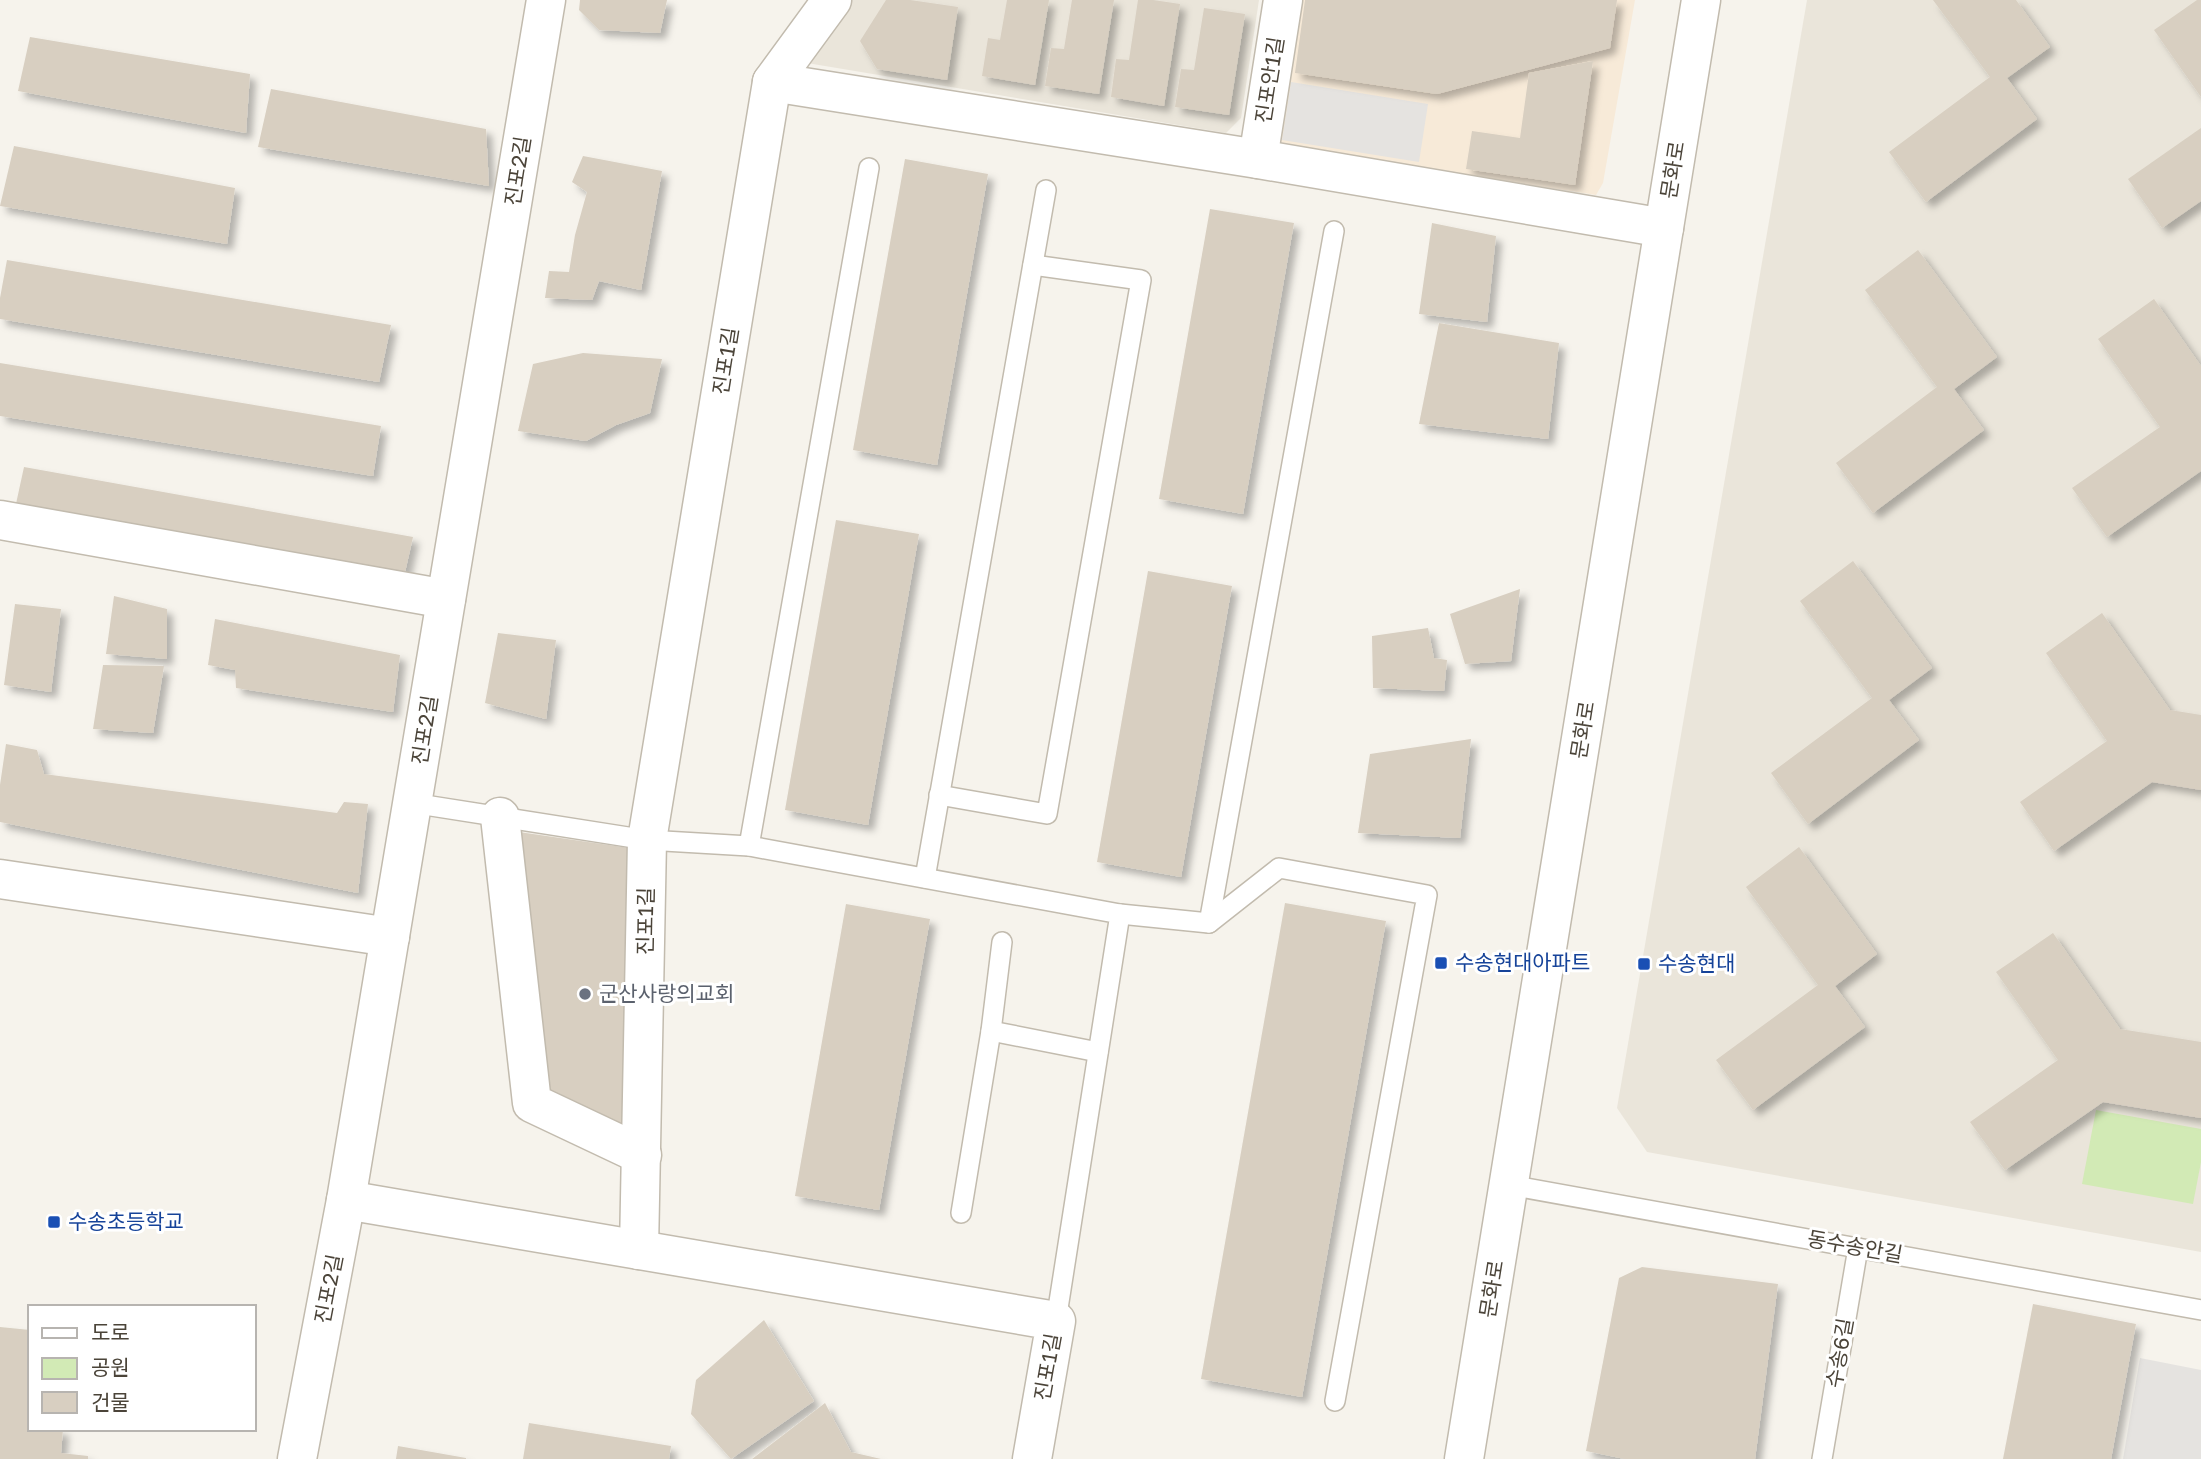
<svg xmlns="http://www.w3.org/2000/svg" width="2201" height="1459" font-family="'Golos Text','Noto Sans KR',sans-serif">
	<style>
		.residential { fill: #eae5da }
		.commercial { fill: #f7ead8 }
		.green { fill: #d2eab5 }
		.parking { fill: #e5e3e0 }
		.building { fill: #d8cfc1; filter: url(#shadow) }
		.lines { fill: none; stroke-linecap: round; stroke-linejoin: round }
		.service-casing { stroke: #c2bbae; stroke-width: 22 }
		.minor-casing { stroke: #c2bbae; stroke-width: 41 }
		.tertiary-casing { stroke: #c2bbae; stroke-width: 41 }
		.service { stroke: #fff; stroke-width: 19 }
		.minor { stroke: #fff; stroke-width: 38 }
		.tertiary { stroke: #fff; stroke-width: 38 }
		.transit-dot { fill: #1a4fb4; stroke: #fff; stroke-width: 2.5 }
		.worship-dot { fill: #6b7280; stroke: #fff; stroke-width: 2.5 }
		.labels { text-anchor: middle; stroke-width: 6; stroke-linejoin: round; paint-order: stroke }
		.street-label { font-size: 21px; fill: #4b4439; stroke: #fff }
		.transit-label { font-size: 21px; fill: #164399; stroke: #fff; text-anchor: start }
		.worship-label { font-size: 21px; fill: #5b616d; stroke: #fff; text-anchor: start }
	</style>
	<defs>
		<filter id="shadow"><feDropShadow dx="6" dy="6" stdDeviation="3.5" flood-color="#0004"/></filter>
	</defs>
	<rect width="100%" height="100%" fill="#f6f3ec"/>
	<!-- residential -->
	<g class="residential">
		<path d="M 845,0 L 1259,0 L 1241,118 L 1226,133 L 801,62 Z"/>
		<path d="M 1807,0 L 2201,0 L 2201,1252 L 1647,1152 L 1617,1108 Z"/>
	</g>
	<!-- commercial -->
	<path class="commercial" d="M 1300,0 L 1635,0 L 1603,183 L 1596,195 L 1278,146 Z"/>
	<!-- green -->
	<path class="green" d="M 2096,1110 L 2201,1129 L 2201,1162 L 2193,1204 L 2082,1184 Z"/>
	<!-- parking -->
	<g class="parking">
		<path d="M 1291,82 L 1428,104 L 1419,162 L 1282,140 Z"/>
		<path d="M 2140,1358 L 2201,1370 L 2201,1459 L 2123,1459 Z"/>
	</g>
	<!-- building -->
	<g class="building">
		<path d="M 580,0 L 667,0 L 660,33 L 599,30 L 579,10 Z"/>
		<path d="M 886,0 L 910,0 L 958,7 L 947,80 L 877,69 L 860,41 Z"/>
		<path d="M 1007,0 L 1049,0 L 1035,85 L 982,76 L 988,38 L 1000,40 Z"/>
		<path d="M 1072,0 L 1114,0 L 1099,94 L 1045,86 L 1051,48 L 1064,49 Z"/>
		<path d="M 1138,0 L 1153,0 L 1180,4 L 1164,106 L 1111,97 L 1116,59 L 1129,60 Z"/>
		<path d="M 1305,0 L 1617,0 L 1610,48 L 1437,94 L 1295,73 Z"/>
		<path d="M 1933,0 L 2016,0 L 2050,47 L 2007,78 L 2037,119 L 1926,202 L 1889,152 L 1990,77 Z"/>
		<path d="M 2197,0 L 2201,0 L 2201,97 L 2154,30 Z"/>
		<path d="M 1204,8 L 1245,14 L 1229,115 L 1175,107 L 1181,69 L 1194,70 Z"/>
		<path d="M 30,37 L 250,74 L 246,133 L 18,91 Z"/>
		<path d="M 1593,61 L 1575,185 L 1466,169 L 1472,131 L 1520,138 L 1529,73 Z"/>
		<path d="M 271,89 L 486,129 L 489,186 L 258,147 Z"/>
		<path d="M 2201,128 L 2201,201 L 2162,228 L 2128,179 Z"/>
		<path d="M 14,146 L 235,188 L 227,244 L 0,206 Z"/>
		<path d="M 583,156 L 662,171 L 641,290 L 599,281 L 592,300 L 545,298 L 549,271 L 569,272 L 575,235 L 587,192 L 572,182 Z"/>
		<path d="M 905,159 L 988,174 L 937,465 L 853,450 Z"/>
		<path d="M 1210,209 L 1294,223 L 1243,514 L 1159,499 Z"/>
		<path d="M 1432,223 L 1496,236 L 1487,322 L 1419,314 Z"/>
		<path d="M 1918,250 L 1997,357 L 1954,389 L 1984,430 L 1873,513 L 1836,463 L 1937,387 L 1865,290 Z"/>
		<path d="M 7,260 L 391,325 L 379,382 L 0,319 L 0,298 Z"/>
		<path d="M 2154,299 L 2201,366 L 2201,471 L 2107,537 L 2072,488 L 2160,427 L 2098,339 Z"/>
		<path d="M 1439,323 L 1559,343 L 1548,439 L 1419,424 Z"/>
		<path d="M 583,353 L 662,359 L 650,413 L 616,425 L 586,441 L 518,431 L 533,364 Z"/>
		<path d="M 0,363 L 381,426 L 373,476 L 0,416 Z"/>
		<path d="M 24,467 L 413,537 L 403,581 L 14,513 Z"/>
		<path d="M 836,520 L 919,534 L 868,825 L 785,810 Z"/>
		<path d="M 1853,561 L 1932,668 L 1889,700 L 1919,740 L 1808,824 L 1771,773 L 1872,698 L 1800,601 Z"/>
		<path d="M 1148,571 L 1232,586 L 1181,877 L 1097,862 Z"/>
		<path d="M 1520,589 L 1511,661 L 1465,664 L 1450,614 Z"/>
		<path d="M 114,596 L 167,609 L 167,659 L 106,654 Z"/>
		<path d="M 15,604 L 61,609 L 51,692 L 4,685 Z"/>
		<path d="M 2102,613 L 2170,710 L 2201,715 L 2201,790 L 2152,782 L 2054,851 L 2020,802 L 2107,741 L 2046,653 Z"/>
		<path d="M 215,619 L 400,655 L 393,712 L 236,688 L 235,670 L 208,665 Z"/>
		<path d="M 1428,628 L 1434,658 L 1447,660 L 1444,691 L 1373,688 L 1372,636 Z"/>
		<path d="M 498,633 L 556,640 L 546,719 L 485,703 Z"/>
		<path d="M 103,665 L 164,666 L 153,733 L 93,729 Z"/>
		<path d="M 1471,739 L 1460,838 L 1358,833 L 1370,754 Z"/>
		<path d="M 6,744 L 37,750 L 44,774 L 337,813 L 344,802 L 368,804 L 358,893 L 0,822 L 0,785 Z"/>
		<path d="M 512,831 L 636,849 L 636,1137 L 540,1098 Z"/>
		<path d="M 1799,847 L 1877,954 L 1835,986 L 1865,1027 L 1753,1110 L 1716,1060 L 1818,985 L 1746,887 Z"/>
		<path d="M 1285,903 L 1386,921 L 1302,1397 L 1201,1379 Z"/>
		<path d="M 846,904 L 930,919 L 879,1210 L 795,1196 Z"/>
		<path d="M 2053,933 L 2120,1029 L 2201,1042 L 2201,1118 L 2103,1102 L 2005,1170 L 1970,1122 L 2058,1060 L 1996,972 Z"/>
		<path d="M 1642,1267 L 1778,1284 L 1755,1459 L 1625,1459 L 1586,1451 L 1619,1278 Z"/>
		<path d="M 2033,1304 L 2136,1324 L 2111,1459 L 2003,1459 Z"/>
		<path d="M 764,1320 L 814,1401 L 731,1459 L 691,1414 L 696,1380 Z"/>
		<path d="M 0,1327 L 30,1330 L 30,1429 L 63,1429 L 61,1453 L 88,1456 L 88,1459 L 0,1459 Z"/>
		<path d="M 825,1403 L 851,1452 L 881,1459 L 752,1459 Z"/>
		<path d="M 529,1423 L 671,1446 L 669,1459 L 523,1459 Z"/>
		<path d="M 398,1446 L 466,1458 L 466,1459 L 396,1459 Z"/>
	</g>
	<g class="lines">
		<defs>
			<g id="service">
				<path d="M 939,795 L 1047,814 L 1141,280 L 1033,265"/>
				<path d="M 412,803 L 647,840 L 749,846 L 1120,914 L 1056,1321"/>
				<path d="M 749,846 L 869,168"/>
				<path d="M 925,878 L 1046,190"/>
				<path d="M 1120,914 L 1209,923 L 1279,868 L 1427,895 L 1335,1401"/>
				<path d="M 1209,923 L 1334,231"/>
				<path d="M 991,1031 L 1098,1052"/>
				<path d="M 1509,1185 L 2201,1310"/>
				<path d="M 961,1213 L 991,1031 L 1002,942"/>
				<path d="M 1822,1459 L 1858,1248"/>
			</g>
			<g id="minor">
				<path d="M 772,82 L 1258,159 L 1664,228"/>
				<path d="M 1258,159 L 1283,0"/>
				<path d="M 0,520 L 446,599"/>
				<path d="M 500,817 L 532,1103 L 642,1155"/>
				<path d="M 0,879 L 390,937"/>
				<path d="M 346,1200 L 1056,1321 L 1032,1459"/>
				<path d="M 639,1250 L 647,840 L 772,82 L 832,0"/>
				<path d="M 297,1459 L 346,1200 L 546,0"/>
			</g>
			<path id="tertiary" d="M 1464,1459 L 1701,0"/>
		</defs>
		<!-- service casing -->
		<use href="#service" class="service-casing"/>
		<!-- minor casing -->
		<use href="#minor" class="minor-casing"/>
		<!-- tertiary casing -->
		<use href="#tertiary" class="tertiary-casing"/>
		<!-- service -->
		<use href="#service" class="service"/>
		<!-- minor -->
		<use href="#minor" class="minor"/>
		<!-- tertiary -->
		<use href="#tertiary" class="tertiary"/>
	</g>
	<!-- markers -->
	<g class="transit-dot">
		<rect x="1434" y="956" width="14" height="14" rx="3.5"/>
		<rect x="1637" y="957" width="14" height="14" rx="3.5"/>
		<rect x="47" y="1215" width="14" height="14" rx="3.5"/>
	</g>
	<circle class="worship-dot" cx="585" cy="994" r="7"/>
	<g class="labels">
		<!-- street labels -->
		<g class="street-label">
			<text transform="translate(1270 80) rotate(-81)" y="7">진포안1길</text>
			<text transform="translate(1673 170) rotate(-81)" y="7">문화로</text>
			<text transform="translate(518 171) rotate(-81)" y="7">진포2길</text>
			<text transform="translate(726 361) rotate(-81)" y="7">진포1길</text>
			<text transform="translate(425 730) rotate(-81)" y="7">진포2길</text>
			<text transform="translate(1583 730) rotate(-81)" y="7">문화로</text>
			<text transform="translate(646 921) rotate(-89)" y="7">진포1길</text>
			<text transform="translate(1855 1247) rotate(10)" y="7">동수송안길</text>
			<text transform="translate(329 1289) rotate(-79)" y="7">진포2길</text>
			<text transform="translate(1492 1289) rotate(-81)" y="7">문화로</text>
			<text transform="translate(1840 1353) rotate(-80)" y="7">수송6길</text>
			<text transform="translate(1048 1367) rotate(-80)" y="7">진포1길</text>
		</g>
		<!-- transit labels -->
		<g class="transit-label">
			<text x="1455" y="970">수송현대아파트</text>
			<text x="1658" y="971">수송현대</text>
			<text x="68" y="1229">수송초등학교</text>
		</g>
		<!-- worship labels -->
		<g class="worship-label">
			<text x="599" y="1001">군산사랑의교회</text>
		</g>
	</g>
	<!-- legend -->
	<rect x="28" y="1305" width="228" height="126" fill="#ffffff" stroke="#b7b4b0" stroke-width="2"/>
	<rect x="42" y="1328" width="35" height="10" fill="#ffffff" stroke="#b7b4b0" stroke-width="2"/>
	<text x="91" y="1340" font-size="21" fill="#4b4439">도로</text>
	<rect x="42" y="1358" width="35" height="21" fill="#d2eab5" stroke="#b7b4b0" stroke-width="2"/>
	<text x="91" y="1375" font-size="21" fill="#4b4439">공원</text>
	<rect x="42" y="1392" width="35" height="21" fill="#d8cfc1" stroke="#b7b4b0" stroke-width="2"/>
	<text x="91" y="1410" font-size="21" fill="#4b4439">건물</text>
</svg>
